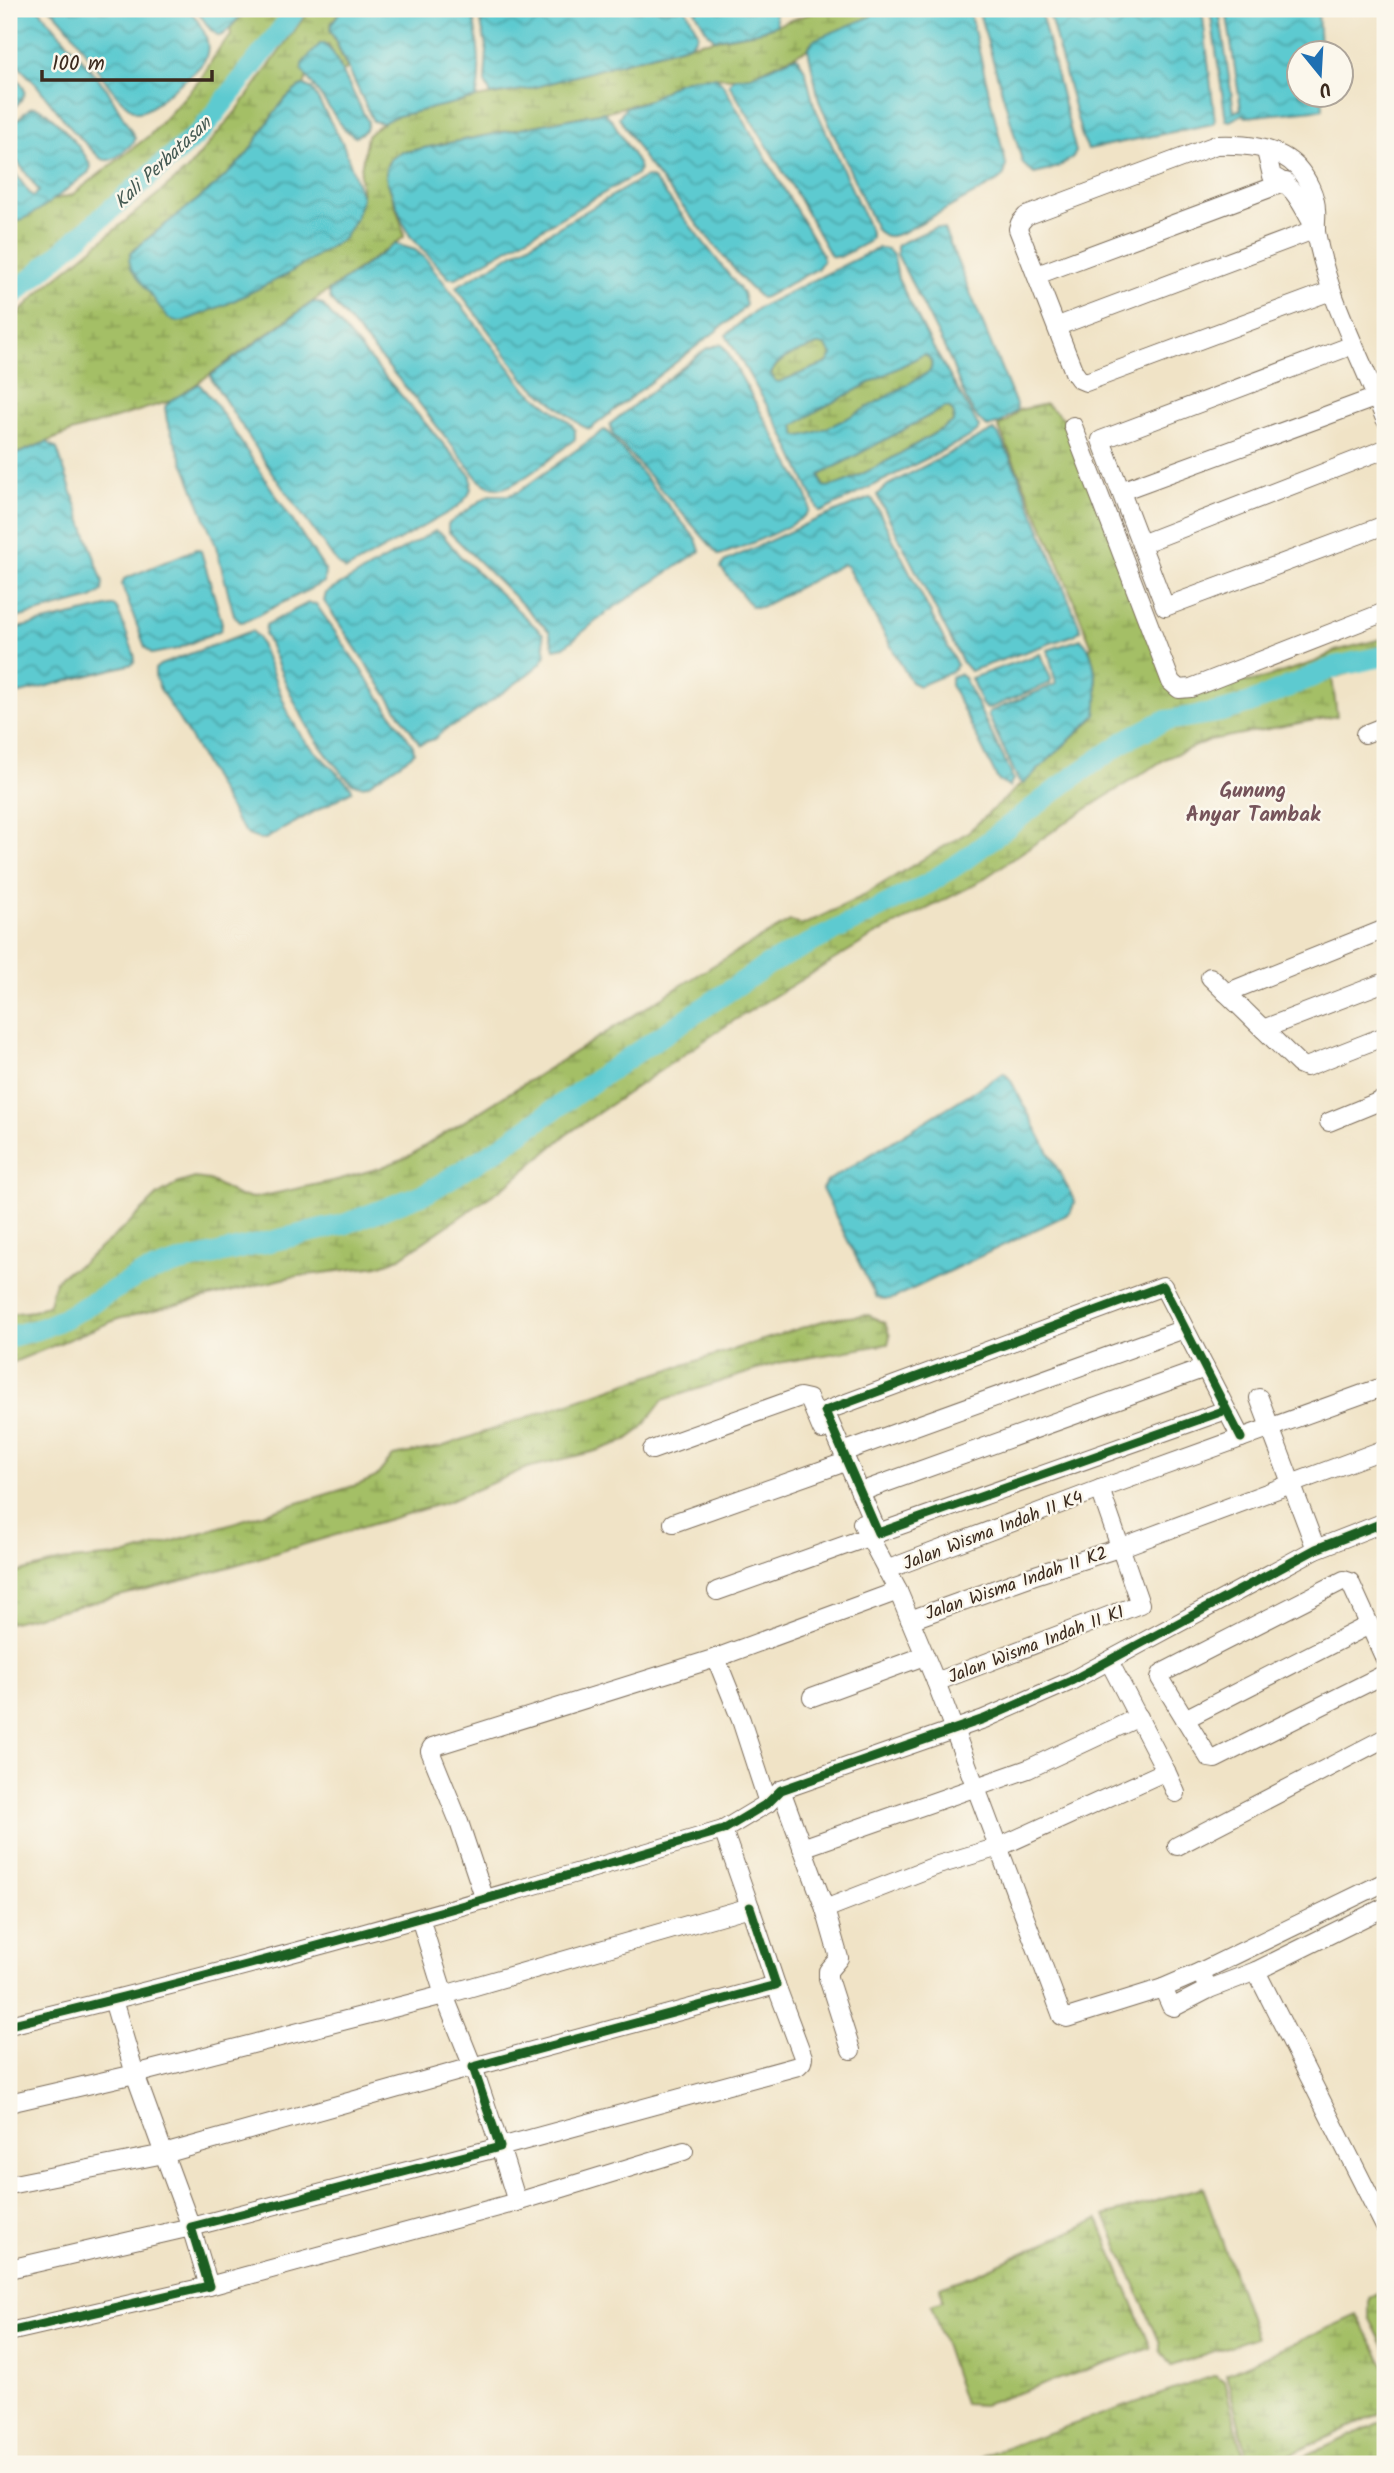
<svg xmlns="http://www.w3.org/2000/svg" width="1394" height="2473" font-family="Kalam,sans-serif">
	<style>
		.wetland { fill: url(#wetland-marsh); stroke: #707442; stroke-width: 2 }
		.water { fill: url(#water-waves); stroke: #4c7a77; stroke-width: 2; fill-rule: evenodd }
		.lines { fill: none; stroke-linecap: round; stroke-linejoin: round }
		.river { stroke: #5dcad0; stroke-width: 21 }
		.minor-casing { stroke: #7a6b59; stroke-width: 20 }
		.minor { stroke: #fff; stroke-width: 18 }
		.cycleway-casing { stroke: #fbf7ec; stroke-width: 13 }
		.cycleway { stroke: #1b5e20; stroke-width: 9 }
		.labels { text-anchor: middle; stroke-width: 5; stroke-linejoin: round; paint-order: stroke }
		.street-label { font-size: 18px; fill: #3b2a1e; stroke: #fbf7ec }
		.water-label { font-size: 19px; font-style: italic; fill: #455a53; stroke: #fbf7ec }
		.quarter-label { font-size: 21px; font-weight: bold; fill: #76545b; stroke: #fbf7ec }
	</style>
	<defs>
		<pattern id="wetland-marsh" width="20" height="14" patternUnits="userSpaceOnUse" patternTransform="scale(1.75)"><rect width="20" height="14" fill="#a4bf66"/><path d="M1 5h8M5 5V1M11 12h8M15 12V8" fill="none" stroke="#879b53"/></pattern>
		<pattern id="water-waves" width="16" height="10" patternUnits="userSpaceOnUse" patternTransform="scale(1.75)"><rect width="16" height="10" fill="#5dcad0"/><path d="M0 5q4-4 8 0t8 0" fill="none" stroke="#4ea4a8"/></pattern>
	</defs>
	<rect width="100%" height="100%" fill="#fbf7ec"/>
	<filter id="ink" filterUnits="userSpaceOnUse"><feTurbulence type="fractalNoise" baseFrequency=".0143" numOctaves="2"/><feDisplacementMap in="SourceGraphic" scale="14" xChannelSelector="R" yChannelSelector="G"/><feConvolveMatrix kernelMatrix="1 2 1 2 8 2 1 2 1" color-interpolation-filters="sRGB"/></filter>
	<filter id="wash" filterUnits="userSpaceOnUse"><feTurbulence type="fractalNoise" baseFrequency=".00686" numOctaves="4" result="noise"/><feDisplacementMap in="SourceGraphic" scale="28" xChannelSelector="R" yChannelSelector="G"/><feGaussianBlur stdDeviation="1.57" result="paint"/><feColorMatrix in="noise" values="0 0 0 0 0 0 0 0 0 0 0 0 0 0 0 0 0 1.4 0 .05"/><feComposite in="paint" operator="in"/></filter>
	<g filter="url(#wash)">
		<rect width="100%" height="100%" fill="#f0e3c6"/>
		<!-- wetland -->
		<g class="wetland">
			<path d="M 247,9 L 287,9 L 231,86 L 177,148 L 56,245 L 9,292 L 9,244 L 12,236 L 10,224 L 32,214 L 52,200 L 72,195 L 150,135 L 200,80 L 220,47 L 231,36 L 230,28 Z"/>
			<path d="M 310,9 L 342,9 L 332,22 L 330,29 L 347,68 L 346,70 L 342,71 L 328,44 L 303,70 L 307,76 L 304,85 C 280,95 262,135 246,155 C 213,194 168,219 131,253 L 227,304 L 286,275 L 344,238 L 356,218 L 362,197 L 360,175 L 367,136 L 378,126 L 393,117 L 476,98 L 529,89 L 690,44 L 757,32 L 823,9 L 876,9 L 870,17 L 810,44 L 808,49 L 751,76 L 740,78 L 705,77 L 677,83 L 649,100 L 608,111 L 399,153 C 394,157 389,159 387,165 C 382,179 403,218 404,237 L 182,394 L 170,401 L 71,432 L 9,457 L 9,323 L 43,289 L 187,170 L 238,109 Z"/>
			<path d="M 817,345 L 825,345 L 832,355 L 827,363 L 779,382 L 775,381 L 771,375 C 776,357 802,351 817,345 Z"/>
			<path d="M 924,354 C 932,358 933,364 930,371 C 906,385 820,439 797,436 L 793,426 L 818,410 Z"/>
			<path d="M 1046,404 L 1073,426 L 1171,682 L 1191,688 L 1258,680 L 1315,662 L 1335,651 L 1385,638 L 1385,664 L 1332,678 L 1337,716 L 1210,740 L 1167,758 L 1075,816 L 976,884 L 873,936 L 730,1023 L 566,1135 L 511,1182 L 400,1258 L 378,1266 L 291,1277 L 118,1319 L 9,1364 L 9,1314 L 34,1311 L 49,1304 L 55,1282 L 61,1275 L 81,1264 L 125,1227 L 158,1195 L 179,1183 L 195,1178 L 209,1180 L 239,1196 L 254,1198 L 337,1180 L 380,1168 L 407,1157 L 714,965 L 790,921 L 803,925 L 857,899 L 968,832 L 1093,719 C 1101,699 1096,668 1089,648 L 1092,647 L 1054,551 L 998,426 L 1008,421 L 1019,410 Z"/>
			<path d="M 945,407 L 950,408 L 954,414 L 953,422 L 877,467 L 832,488 L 826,488 L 823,486 L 820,475 Z"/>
			<path d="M 868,1315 L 885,1323 L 890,1336 L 888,1344 L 778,1363 L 663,1400 L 640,1430 L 625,1441 L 596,1451 L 527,1468 L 447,1502 L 188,1579 L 9,1623 L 9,1575 L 61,1561 L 128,1555 L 360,1484 L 376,1477 L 393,1456 L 441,1447 L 621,1385 L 829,1319 Z"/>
			<path d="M 1203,2187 L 1256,2337 L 1171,2366 L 1160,2350 L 1160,2343 L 1105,2216 Z"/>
			<path d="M 1098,2219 L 1151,2348 L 983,2405 L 964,2404 L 931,2305 L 942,2301 L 940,2287 L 974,2275 Z"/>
			<path d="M 1385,2289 L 1385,2349 L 1369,2317 L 1369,2297 Z"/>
			<path d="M 1357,2315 L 1385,2366 L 1385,2411 L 1269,2464 L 1257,2464 L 1248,2459 L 1226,2374 Z"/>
			<path d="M 1216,2375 L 1224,2381 L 1246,2464 L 974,2464 L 984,2455 Z"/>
			<path d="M 1385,2420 L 1385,2464 L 1288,2464 Z"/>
		</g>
		<!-- water -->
		<g class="water">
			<path d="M 9,9 L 39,9 L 107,89 L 135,138 L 134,142 C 124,150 113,166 100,158 L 74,132 L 35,83 L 9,56 Z"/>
			<path d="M 51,9 L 188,9 C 196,16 199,23 204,32 C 217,61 193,73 173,89 C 162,98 150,112 136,112 C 105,93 81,35 51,9 Z"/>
			<path d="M 196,9 L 247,9 L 224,34 L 219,36 L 210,29 Z"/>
			<path d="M 342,9 L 472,9 C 477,38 483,69 476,98 L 394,117 L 383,123 L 373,121 L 330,29 L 332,23 Z"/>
			<path d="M 478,9 L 686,9 L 698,33 L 697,37 L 690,44 L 529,89 L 491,95 L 485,82 L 487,51 Z"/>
			<path d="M 694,9 L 774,9 L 777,25 L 757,32 L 715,39 L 708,33 Z"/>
			<path d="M 876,9 L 969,9 L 1006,164 C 1006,176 1001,179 991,185 L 904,232 C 893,236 885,240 876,229 L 819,101 L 808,49 L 813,40 L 870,17 Z"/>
			<path d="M 978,9 L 1040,9 L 1076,152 C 1070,164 1047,172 1034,174 L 1023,164 Z"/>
			<path d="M 1048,9 L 1202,9 L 1215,121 L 1212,124 L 1088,149 L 1082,137 Z"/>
			<path d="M 1210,9 L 1219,9 L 1234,112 L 1241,109 L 1226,9 L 1318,9 L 1320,52 L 1300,52 L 1300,94 L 1322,95 L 1323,109 L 1246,117 L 1243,114 L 1230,121 L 1226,120 Z"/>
			<path d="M 324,43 L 333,53 L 368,122 L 366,130 L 355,137 L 345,130 L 302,70 L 302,64 L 320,44 Z"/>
			<path d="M 794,57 L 797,57 L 805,70 L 814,105 L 871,232 L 871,238 L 868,242 L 840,257 L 831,256 L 793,188 L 729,84 L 734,78 L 751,76 Z"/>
			<path d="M 9,69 C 27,90 32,92 9,112 Z"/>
			<path d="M 716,77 L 722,83 L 822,254 L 823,261 L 817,269 L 765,297 L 761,298 L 747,285 L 647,163 L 619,117 L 626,107 L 649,100 L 677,83 L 692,78 Z"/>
			<path d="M 304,85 L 312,89 L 343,144 L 362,197 L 356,218 L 344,238 L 286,275 L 227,304 L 184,321 L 177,322 L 168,318 L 131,268 L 129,259 L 131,253 C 168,219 213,193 246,155 C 262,135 280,95 304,85 Z"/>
			<path d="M 35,107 C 49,109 86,152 91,167 L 88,173 C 64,190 39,215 10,224 L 9,165 L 31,195 L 34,196 L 39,191 L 9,150 L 9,128 L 30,108 Z"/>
			<path d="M 604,112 L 612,120 L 638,164 L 640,169 L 637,174 L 456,278 L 449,278 L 410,236 L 403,222 L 386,178 L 386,168 L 390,160 L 399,153 Z"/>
			<path d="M 649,177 L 653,179 L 663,191 L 743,293 L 746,305 L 738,314 L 590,429 L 582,426 L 525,380 L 456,287 L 643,178 Z"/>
			<path d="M 936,227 L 944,229 L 1017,407 L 1016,411 L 1000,423 L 988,427 C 969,418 957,375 949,357 C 932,322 914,288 897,254 L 897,245 Z"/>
			<path d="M 395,244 L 415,250 L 425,258 L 525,388 L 571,424 L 575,430 L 575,439 C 559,451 522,484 503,488 C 493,490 485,485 478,479 L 415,398 L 330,299 L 329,291 Z"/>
			<path d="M 878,248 L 887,249 L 894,256 L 898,279 L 929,340 L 979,427 L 977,432 L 967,438 L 821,512 L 818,509 L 783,433 L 726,335 L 758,308 ZM 817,345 L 825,345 L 832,355 L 827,363 L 779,382 L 775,381 L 771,374 C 776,357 802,351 817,345 ZM 924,354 C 932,358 933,364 930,371 C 906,385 819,439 797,436 L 794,426 L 818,410 ZM 945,407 L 950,408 L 954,414 L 953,422 C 933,434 838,494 823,486 L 820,475 Z"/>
			<path d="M 313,302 L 322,304 L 327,310 L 471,476 C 473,493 468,497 456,508 L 346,570 L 337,563 L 273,474 L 212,380 L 211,375 Z"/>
			<path d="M 721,344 L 726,350 L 800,482 C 804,490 813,504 808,512 C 798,526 736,550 719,555 L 613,435 L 610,424 L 706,349 Z"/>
			<path d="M 199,384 L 214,401 L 325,570 L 324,582 L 246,621 L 240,622 L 234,615 L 216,546 L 167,421 L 165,407 L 170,401 Z"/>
			<path d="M 604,430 L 607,431 L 696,539 L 700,551 L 606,613 L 564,647 L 554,649 L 549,631 L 448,531 L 448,524 L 489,495 L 509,495 L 518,492 Z"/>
			<path d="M 994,430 L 999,435 L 1017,472 L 1081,630 L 1074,635 L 970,671 L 963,663 L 877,495 L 888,485 Z"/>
			<path d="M 47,442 L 57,449 L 103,582 L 102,591 L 92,598 L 9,620 L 9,457 Z"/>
			<path d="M 870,498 L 873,500 L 957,665 L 952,672 L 919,686 L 911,682 L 847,567 L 843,564 L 761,607 L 752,607 L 721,568 L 724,562 L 806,524 Z"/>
			<path d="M 435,531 L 442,534 L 459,555 L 543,634 L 546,655 L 540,664 L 523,678 L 463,721 L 447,728 L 434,739 L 420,744 L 324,601 L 326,593 Z"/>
			<path d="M 196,549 L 201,551 L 222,623 L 221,630 L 177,649 L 152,654 L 145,647 L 122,585 L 124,579 Z"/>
			<path d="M 308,603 L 316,604 L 318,607 L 413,746 L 414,752 L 411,756 L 367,785 C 352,789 345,776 337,767 C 301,725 286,684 265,634 L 266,625 Z"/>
			<path d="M 111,606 L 115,606 L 118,610 L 134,654 L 135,660 L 132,664 L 9,696 L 9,630 Z"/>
			<path d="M 252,631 L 258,637 L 290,717 L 304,740 L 351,787 L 352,791 L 265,839 L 259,839 L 248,835 L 236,820 L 191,739 L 160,689 L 155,676 L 155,669 L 160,665 Z"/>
			<path d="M 1081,639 C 1096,649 1099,697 1096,715 L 1023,784 L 1018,780 L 988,715 L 989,712 L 1056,684 L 1048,650 Z"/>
			<path d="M 1040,654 L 1051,679 L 1050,683 L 987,709 L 982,705 L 971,678 Z"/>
			<path d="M 959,674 L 964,678 L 1010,771 L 1013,779 L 1009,787 L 998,780 L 951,685 L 951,677 Z"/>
			<path d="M 1004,1073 L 1010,1079 L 1075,1202 L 1070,1213 L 894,1298 L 884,1300 L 876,1297 L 822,1189 L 826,1182 Z"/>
		</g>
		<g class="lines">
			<!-- river -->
			<g class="river">
				<path d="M 9,298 L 201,131 L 284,26 L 296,9"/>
				<path d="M 9,1337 L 42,1328 L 67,1317 L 138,1276 L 178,1263 L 345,1224 L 428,1192 L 498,1149 L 600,1077 L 769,964 L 929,883 L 964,860 L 1069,780 L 1128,739 L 1163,721 L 1220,712 L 1248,704 L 1337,666 L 1385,656"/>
			</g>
		</g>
	</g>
	<g filter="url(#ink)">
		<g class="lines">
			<defs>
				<g id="minor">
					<path d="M 1266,151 L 1272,176 C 1298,188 1301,206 1316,229"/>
					<path d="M 1037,275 L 1286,182"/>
					<path d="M 1331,291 L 1086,382 L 1079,379 L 1074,372 L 1018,229 L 1020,223 L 1026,216 L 1216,145 C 1243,144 1277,146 1297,167 C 1307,178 1316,196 1316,210 C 1317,218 1315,225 1316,232 C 1328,299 1361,356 1385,419"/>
					<path d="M 1058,326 L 1316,229"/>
					<path d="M 1353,345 L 1101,440 L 1165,607 L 1385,525"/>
					<path d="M 1073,426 L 1171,682 L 1179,689 L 1191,688 L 1385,612"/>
					<path d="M 1121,491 L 1377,397"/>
					<path d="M 1141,544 L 1385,449"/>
					<path d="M 1365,734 L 1385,726"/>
					<path d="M 1210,977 L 1299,1064 L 1306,1067 L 1385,1036"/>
					<path d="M 1226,993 L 1385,929"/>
					<path d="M 1263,1029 L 1385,982"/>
					<path d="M 1329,1122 L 1385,1099"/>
					<path d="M 1259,1398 L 1316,1549"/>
					<path d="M 1226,1410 L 878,1533 L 825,1411 L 1163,1286 L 1241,1438"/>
					<path d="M 652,1450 L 800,1397 L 809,1399 L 822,1430"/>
					<path d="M 843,1452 L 1184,1329"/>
					<path d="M 860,1492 L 1205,1368"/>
					<path d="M 673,1523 L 837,1465"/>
					<path d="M 862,1523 L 898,1591 L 936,1682 L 1062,2016 L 1067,2018 L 1163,1988 L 1200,1972 L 1209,1989"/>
					<path d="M 886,1570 L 1100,1489 L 1385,1386"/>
					<path d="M 717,1591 L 868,1537"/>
					<path d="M 910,1620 L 1032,1576 L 1122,1547 L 1385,1449"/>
					<path d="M 716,1658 L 741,1720 L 768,1803"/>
					<path d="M 1385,1659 L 1350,1582 L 1344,1580 L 1162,1673 L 1160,1678 L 1209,1758 L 1215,1759 L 1385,1674"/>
					<path d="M 936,1682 L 1140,1604 L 1100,1489"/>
					<path d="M 812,1697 L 924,1656"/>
					<path d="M 1185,1719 L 1369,1625"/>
					<path d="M 1166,1771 L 1176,1793"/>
					<path d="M 781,1790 L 825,1909 L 839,1958 L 828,1971 L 828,1978 L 851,2050"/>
					<path d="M 1177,1846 L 1385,1738"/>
					<path d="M 802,1848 L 1028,1769 L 1139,1717"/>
					<path d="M 485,1900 L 459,1822 L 430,1751 L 432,1747 L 716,1658 L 898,1591"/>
					<path d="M 825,1909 L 938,1865 L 999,1847 L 1166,1771 L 1109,1661"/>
					<path d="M 1256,1971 L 1385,2227"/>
					<path d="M 1200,1972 L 1385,1882"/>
					<path d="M 1163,1988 L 1171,2006 L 1174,2007 L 1209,1989 L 1256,1971 L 1385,1907"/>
					<path d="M 9,2025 C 249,1968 486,1900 723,1830 L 768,1803 L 781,1790 L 984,1719 L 1071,1681 L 1316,1549 L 1385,1522"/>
					<path d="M 9,2103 L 135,2074 L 113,2000"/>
					<path d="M 684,2151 L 517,2202 L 500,2147 L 798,2066 L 802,2062 L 803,2057 L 776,1985"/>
					<path d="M 9,2185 L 164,2154 L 135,2074 L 444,1995 L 420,1918"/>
					<path d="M 9,2269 L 191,2227 L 164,2154 L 473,2067 L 444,1995 L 750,1907 L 723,1830"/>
					<path d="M 209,2286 L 517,2202"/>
					<path d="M 9,2332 L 209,2286 L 191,2227 L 500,2147 L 473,2067 L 776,1985 L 750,1907"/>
				</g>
			</defs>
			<!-- minor casing -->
			<use href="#minor" class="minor-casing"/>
			<!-- minor -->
			<use href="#minor" class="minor"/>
			<defs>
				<g id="cycleway">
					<path d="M 1226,1410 L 878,1533 L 825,1411 L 1163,1286 L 1241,1438"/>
					<path d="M 9,2025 C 249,1968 486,1900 723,1830 L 768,1803 L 781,1790 L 984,1719 L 1071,1681 L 1316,1549 L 1385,1522"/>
					<path d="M 9,2332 L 209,2286 L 191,2227 L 500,2147 L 473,2067 L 776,1985 L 750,1907"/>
				</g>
			</defs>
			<!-- cycleway casing -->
			<use href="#cycleway" class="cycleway-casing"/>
			<!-- cycleway -->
			<use href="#cycleway" class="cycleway"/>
		</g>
	</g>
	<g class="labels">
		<!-- street labels -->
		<g class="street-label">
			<text transform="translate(993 1530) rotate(-21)" y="6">Jalan Wisma Indah II K4</text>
			<text transform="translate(1016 1583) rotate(-19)" y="6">Jalan Wisma Indah II K2</text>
			<text transform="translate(1036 1644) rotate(-21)" y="6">Jalan Wisma Indah II K1</text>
		</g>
		<!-- water labels -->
		<g class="water-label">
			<text transform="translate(162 162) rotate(-43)" y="7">Kali Perbatasan</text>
		</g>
		<!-- quarter labels -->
		<g class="quarter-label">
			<text x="1253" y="797">Gunung<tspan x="1253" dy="24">Anyar Tambak</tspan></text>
		</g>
	</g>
	<!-- margin -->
	<rect width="1394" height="2473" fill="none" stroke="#fbf7ec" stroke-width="35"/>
	<!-- north arrow -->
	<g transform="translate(1320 74) rotate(162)"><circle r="33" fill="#fbf7ec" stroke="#aea59a" stroke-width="2"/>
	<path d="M0-5L12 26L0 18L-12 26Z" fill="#1f6fb2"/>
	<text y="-10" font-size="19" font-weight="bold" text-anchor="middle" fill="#3b2a1e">U</text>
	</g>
	<!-- scale -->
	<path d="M42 70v10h170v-10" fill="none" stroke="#3b2a1e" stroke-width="3.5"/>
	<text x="52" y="70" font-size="21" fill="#3b2a1e" stroke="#fbf7ec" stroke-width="5" paint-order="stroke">100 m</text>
</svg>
